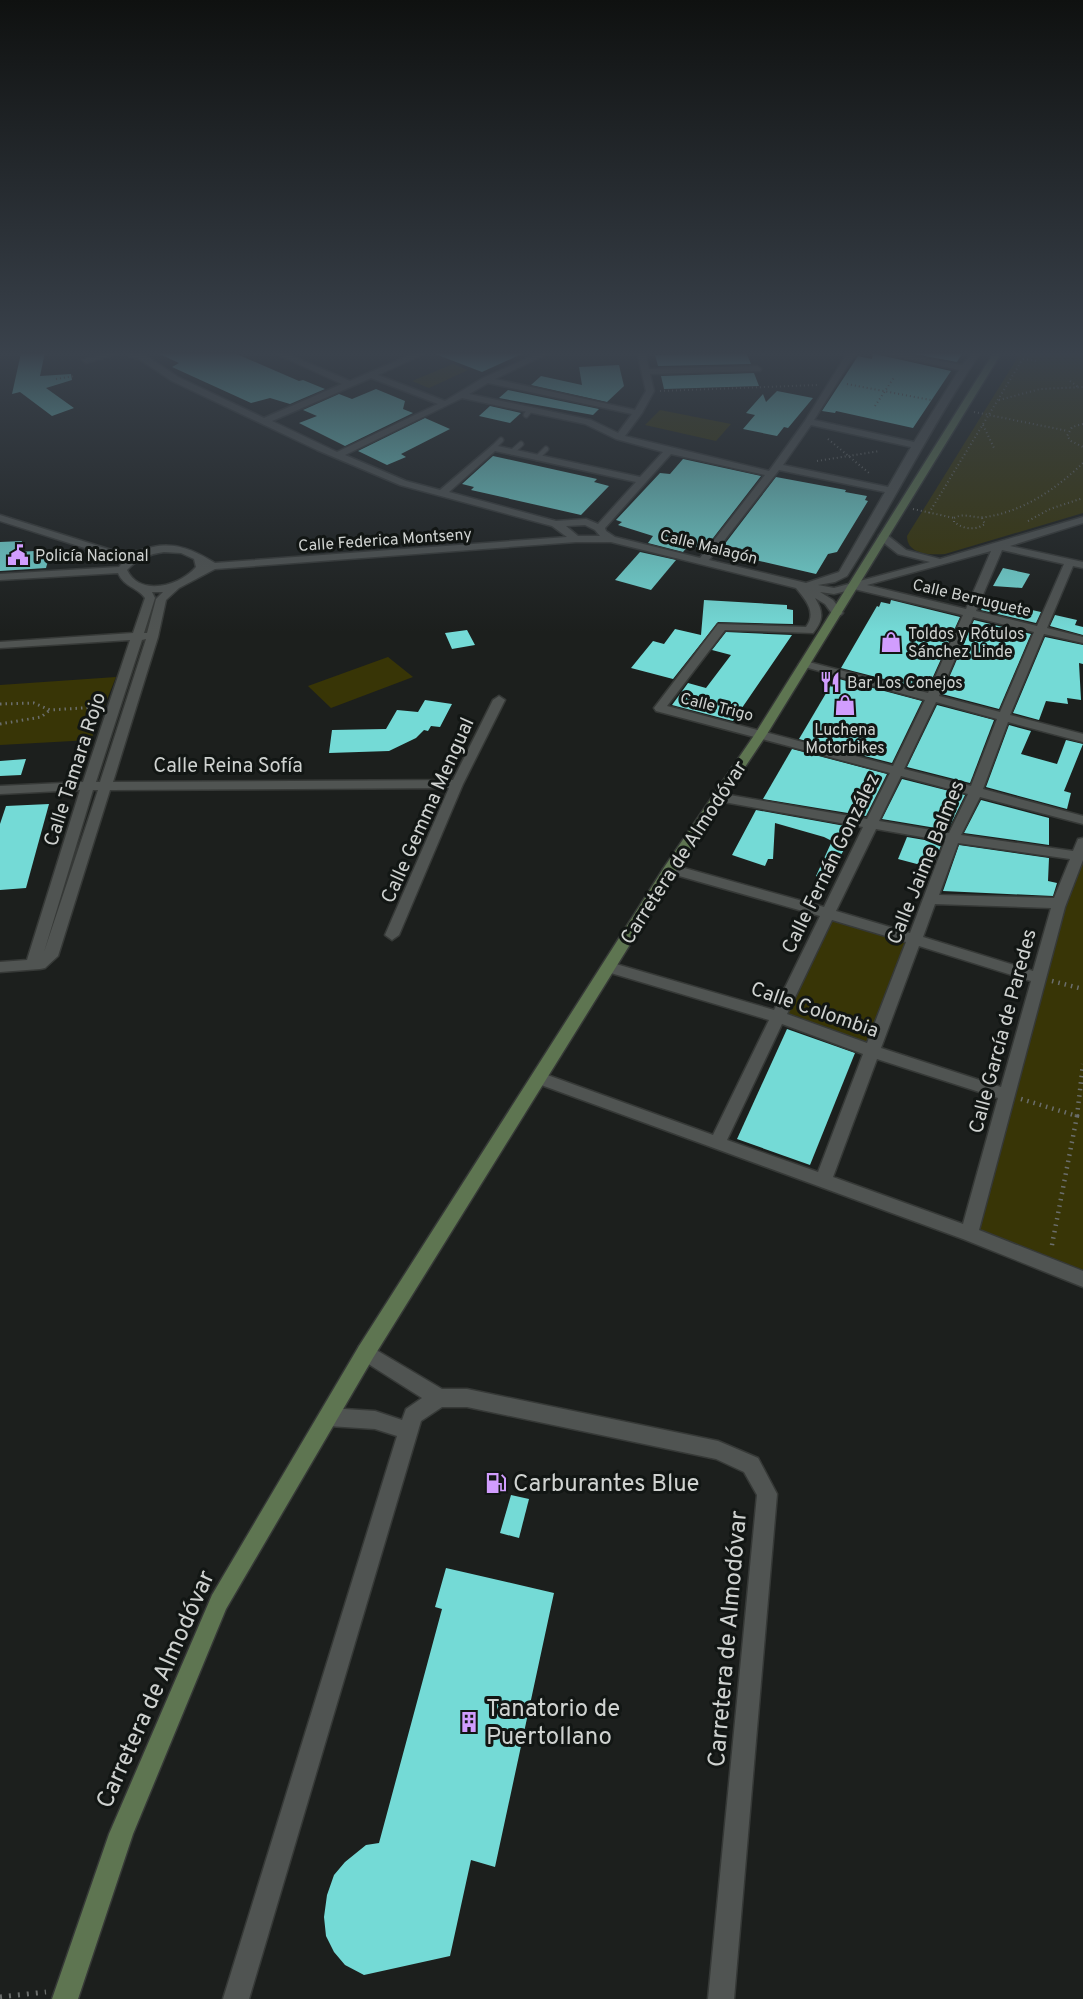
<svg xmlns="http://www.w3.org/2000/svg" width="1083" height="1999" font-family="Overpass,sans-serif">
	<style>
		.green { fill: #383506 }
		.building { fill: #74dad6 }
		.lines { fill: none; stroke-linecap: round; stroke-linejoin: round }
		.lane-casing { stroke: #363937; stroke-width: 7 }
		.street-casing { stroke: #363937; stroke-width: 3 }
		.secondary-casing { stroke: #363937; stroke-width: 3 }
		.path-far3 { stroke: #6b6e6c; stroke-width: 2; stroke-dasharray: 1 3; stroke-linecap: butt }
		.path-far2 { stroke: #6b6e6c; stroke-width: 3; stroke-dasharray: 1.5 4; stroke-linecap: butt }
		.path-far1 { stroke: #6b6e6c; stroke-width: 4.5; stroke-dasharray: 1.5 5; stroke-linecap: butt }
		.path { stroke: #6b6e6c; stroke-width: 5; stroke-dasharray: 2 7; stroke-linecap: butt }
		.lane { stroke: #505452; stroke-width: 4.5 }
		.street { fill: #505452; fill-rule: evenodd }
		.secondary { fill: #5e7551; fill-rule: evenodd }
		.labels { text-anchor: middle; stroke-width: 6; stroke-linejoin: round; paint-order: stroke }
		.far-street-label { font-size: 16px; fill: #cfd2d0; stroke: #121614 }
		.far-poi-label { font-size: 16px; fill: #cfd2d0; stroke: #121614; text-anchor: start }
		.street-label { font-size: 20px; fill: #cfd2d0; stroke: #121614 }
		.near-poi-label { font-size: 24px; fill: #cfd2d0; stroke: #121614; text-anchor: start }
		.near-street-label { font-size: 24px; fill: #cfd2d0; stroke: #121614 }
	</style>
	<rect width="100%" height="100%" fill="#1c1f1d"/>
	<!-- green -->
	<g class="green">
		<path d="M 1021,352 L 1083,352 L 1083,513 L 945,554 C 931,555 907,555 907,536 Z"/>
		<path d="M 453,364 L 468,370 L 429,388 L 412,381 Z"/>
		<path d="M 660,410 L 731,424 L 716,441 L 645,425 Z"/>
		<path d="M 388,657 L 413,677 L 331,708 L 308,686 Z"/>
		<path d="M 116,677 L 91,740 L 0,745 L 0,685 Z"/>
		<path d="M 1083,842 L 1083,1279 L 969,1234 Z"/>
		<path d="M 827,913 L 913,941 L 872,1051 L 778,1017 Z"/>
	</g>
	<!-- building -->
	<g class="building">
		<path d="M 45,352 L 40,376 L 71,374 L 72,380 L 46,388 L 74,408 L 52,416 L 20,392 L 12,394 L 21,353 Z"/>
		<path d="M 155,352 L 232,352 L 299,381 L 303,380 L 325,389 L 290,404 L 270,398 L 251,403 L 172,367 L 179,363 Z"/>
		<path d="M 430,352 L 526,352 L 482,372 Z"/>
		<path d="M 729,352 L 746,352 L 751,364 L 658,366 L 655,355 L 730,354 Z"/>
		<path d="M 873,352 L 875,354 L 951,371 L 913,428 L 836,411 L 835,413 L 822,411 L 858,356 L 872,359 Z"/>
		<path d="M 903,352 L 963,352 L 957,362 Z"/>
		<path d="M 619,365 L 624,386 L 607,402 L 531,385 L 541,376 L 582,385 L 579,367 Z"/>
		<path d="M 754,373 L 759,386 L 664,389 L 661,376 Z"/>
		<path d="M 376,389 L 405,401 L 403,409 L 413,413 L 345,446 L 299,423 L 317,416 L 303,410 L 339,394 L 352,399 Z"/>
		<path d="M 508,390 L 599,409 L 593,415 L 499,398 Z"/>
		<path d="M 777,391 L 813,398 L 788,428 L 784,427 L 777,436 L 743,429 L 755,415 L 746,413 L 763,394 L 766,402 Z"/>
		<path d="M 490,406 L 521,413 L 510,423 L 479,416 Z"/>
		<path d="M 425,418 L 450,429 L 401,454 L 406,457 L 387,465 L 358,451 Z"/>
		<path d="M 493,456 L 597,479 L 594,482 L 609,486 L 581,515 L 471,490 L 474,487 L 462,484 Z"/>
		<path d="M 683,459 L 761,476 L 710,542 L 703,540 L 697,547 L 689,545 L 683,552 L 648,543 L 653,536 L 618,525 L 622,522 L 616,520 L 660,473 L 670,474 Z"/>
		<path d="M 776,477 L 846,490 L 845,492 L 867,496 L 865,500 L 868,501 L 840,547 L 837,552 L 828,554 L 816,574 L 755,560 L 757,558 L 733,552 L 737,548 L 724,545 Z"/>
		<path d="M 22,541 L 18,552 L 51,550 L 46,568 L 0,571 L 0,542 Z"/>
		<path d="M 640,552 L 676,560 L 651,590 L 615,580 Z"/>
		<path d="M 1003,568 L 1030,574 L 1022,588 L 993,586 Z"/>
		<path d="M 704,600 L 787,605 L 787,609 L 793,610 L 793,624 L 718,622 L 673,679 L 631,668 L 653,641 L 664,644 L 675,629 L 701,635 Z"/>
		<path d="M 891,600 L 960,617 L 927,690 L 841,668 L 877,606 L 879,607 L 881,602 L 890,604 Z"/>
		<path d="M 986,600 L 1041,612 L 1036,623 L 981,610 Z"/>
		<path d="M 1055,615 L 1077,620 L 1075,625 L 1083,627 L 1083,635 L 1050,626 Z"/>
		<path d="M 974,620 L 1031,634 L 999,709 L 942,694 Z"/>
		<path d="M 467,630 L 475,645 L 452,649 L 445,633 Z"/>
		<path d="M 726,632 L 792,635 L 733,721 L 672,705 L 688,683 L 706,688 L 731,655 L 712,650 Z"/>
		<path d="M 1045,637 L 1083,645 L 1083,664 L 1079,663 L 1081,700 L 1067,698 L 1068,704 L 1046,701 L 1039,720 L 1013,713 Z"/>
		<path d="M 835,678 L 922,701 L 892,763 L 799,739 Z"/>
		<path d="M 425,700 L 452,704 L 440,727 L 431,726 L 428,731 L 424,730 L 416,738 L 389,751 L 329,753 L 332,730 L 386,729 L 397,710 L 418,712 Z"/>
		<path d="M 937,705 L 994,720 L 970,783 L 907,767 Z"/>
		<path d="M 1009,725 L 1031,731 L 1021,754 L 1057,764 L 1066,740 L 1083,744 L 1064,791 L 1071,793 L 1067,809 L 986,787 Z"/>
		<path d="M 792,749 L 887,774 L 866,816 L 763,799 Z"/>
		<path d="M 26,759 L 21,775 L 0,776 L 0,761 Z"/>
		<path d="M 902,779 L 965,795 L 948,830 L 882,819 Z"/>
		<path d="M 981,800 L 1049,818 L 1049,845 L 964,833 Z"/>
		<path d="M 49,804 L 26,888 L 0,890 L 0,824 L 6,806 Z"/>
		<path d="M 756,810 L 856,828 L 826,882 L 816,876 L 832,841 L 824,837 L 775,823 L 773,859 L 768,859 L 765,866 L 732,855 Z"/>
		<path d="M 907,837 L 942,843 L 932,868 L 898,859 Z"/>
		<path d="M 959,845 L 1049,858 L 1048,881 L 1057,883 L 1053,896 L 943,891 Z"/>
		<path d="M 787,1029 L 855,1053 L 810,1165 L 737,1139 Z"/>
		<path d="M 511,1495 L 529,1499 L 519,1538 L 500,1533 Z"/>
		<path d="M 446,1568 L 554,1593 L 495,1867 L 471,1860 L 450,1956 L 364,1975 L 345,1965 L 334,1952 L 326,1936 L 324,1917 L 327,1895 L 334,1875 L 345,1862 L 366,1845 L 379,1843 L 442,1609 L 435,1607 Z"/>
	</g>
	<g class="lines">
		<defs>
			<g id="lane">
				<path d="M 526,415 L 530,410"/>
				<path d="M 493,448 L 501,440"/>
				<path d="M 512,452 L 521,444"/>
				<path d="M 537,458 L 546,449"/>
			</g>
			<g id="street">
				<path d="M 109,352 L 119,353 L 86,363 L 82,360 Z"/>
				<path d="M 129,352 L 145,355 L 178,377 L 264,418 L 342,384 L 272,352 L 283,352 L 350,381 L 417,352 L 428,352 L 378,375 L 445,401 L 483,378 L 541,352 L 551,352 L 495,379 L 635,410 L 646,391 L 637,352 L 645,352 L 649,369 L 757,366 L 761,369 L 760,371 L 650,374 L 654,391 L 642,413 L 625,436 L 769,471 L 805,421 L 848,352 L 856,352 L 814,420 L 914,442 L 959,370 L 875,352 L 891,352 L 962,365 L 973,352 L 981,352 C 932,424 894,503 847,576 L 835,582 L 818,585 L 834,588 L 930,562 L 898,554 L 879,539 L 879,535 L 887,535 L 906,550 L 940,559 L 1083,517 L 1083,523 L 1010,546 L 1083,562 L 1083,568 L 1073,566 L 1047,628 L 1083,637 L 1083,643 L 1044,634 L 1010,715 L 1083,734 L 1083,742 L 1008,722 L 983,789 L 1083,816 L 1083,824 L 980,797 L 961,835 L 1073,851 L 1078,839 L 1083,838 L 1083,860 L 1065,907 L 979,1230 L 1083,1271 L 1083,1287 L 963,1239 L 533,1082 L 531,1078 L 533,1074 L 539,1072 L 713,1135 L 769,1020 L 604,971 L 602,967 L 609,962 L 774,1010 L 820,916 L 665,872 L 663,869 L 670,864 L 824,907 L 863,827 L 718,801 L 712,797 L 718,793 L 867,819 L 890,773 L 656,711 L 654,708 L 718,624 L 806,627 C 817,613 806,600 796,588 L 611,542 L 576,542 L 215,569 L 179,588 L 166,600 L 158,637 L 113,782 L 453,780 L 493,700 L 499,696 L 505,700 L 463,784 L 399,935 L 392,940 L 385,935 L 449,788 L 110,790 L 58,956 L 45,968 L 40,969 L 0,972 L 0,962 L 27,960 L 80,790 L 0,794 L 0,786 L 83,782 L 130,640 L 0,648 L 0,642 L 133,633 L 145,598 C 137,587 124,587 118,573 L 0,580 L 0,574 L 119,567 L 126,559 L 116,558 L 0,521 L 0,515 L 121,553 C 133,553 141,550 153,547 C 177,542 195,551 215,563 L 567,537 L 552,526 L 400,485 L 317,450 L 172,381 L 139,359 L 129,356 ZM 371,378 L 438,404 L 337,452 L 272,421 ZM 488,383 L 632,414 L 618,433 L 591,420 L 469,394 ZM 462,398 L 585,424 L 616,439 L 663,452 L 640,477 L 493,445 L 440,490 L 406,481 L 345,455 ZM 811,425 L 911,447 L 888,487 L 783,465 ZM 495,451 L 636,482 L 598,524 L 586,519 L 556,521 L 449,492 ZM 671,454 L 765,475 L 700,558 L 615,537 L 606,531 L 605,528 ZM 779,470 L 885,492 L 839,572 L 806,583 L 709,560 ZM 585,525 L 595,530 L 600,536 L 578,536 L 566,526 ZM 1002,550 L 1064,564 L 1037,626 L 976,611 ZM 991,551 L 966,609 L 867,585 ZM 164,552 L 181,553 L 194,559 L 196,567 C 180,586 140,597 127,570 C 137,559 149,554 164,552 ZM 854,589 L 963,615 L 928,693 L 805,661 L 799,664 L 801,666 L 925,700 L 893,766 L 667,706 L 725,630 L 813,633 C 823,621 824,612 815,598 L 825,604 L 833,615 L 841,615 L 843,613 L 833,600 L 820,592 L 834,594 ZM 152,592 L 163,592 L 156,599 L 147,633 L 144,633 L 155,598 ZM 973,617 L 1034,632 L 1000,712 L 939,696 ZM 146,639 L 100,782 L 96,782 L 142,640 ZM 936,702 L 997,719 L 971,786 L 904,769 ZM 901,776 L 968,794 L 949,833 L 879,821 ZM 93,790 L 98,790 L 44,952 ZM 876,829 L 945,841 L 910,933 L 836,911 ZM 958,843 L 1070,859 L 1054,898 L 939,895 ZM 935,904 L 1051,908 L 1033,971 L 923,937 ZM 832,920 L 906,942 L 867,1043 L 787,1014 ZM 919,946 L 1031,981 L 1001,1087 L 881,1048 ZM 782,1024 L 863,1054 L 818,1172 L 727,1140 ZM 877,1059 L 998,1098 L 963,1224 L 833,1177 Z"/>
				<path d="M 366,1344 L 442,1389 L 467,1389 L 718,1441 L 758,1458 L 777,1494 L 734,1999 L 708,1999 L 757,1495 L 744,1472 L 716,1459 L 467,1407 L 442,1407 L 421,1421 L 249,1999 L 223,1999 L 397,1436 L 375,1429 L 329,1426 L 322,1423 L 319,1417 L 322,1411 L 329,1408 L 375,1411 L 402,1420 L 406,1409 L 422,1398 L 359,1358 L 357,1352 L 359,1346 Z"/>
			</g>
			<path id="secondary" d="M 994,352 L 1002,352 L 767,734 L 675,872 L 373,1358 L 226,1609 L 133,1834 L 78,1999 L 52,1999 L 109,1834 L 212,1595 L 359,1346 L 665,866 L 755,734 Z"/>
		</defs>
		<!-- lane casing -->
		<use href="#lane" class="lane-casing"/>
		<!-- street casing -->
		<use href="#street" class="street-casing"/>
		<!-- secondary casing -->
		<use href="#secondary" class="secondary-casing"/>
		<!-- path-far3 -->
		<g class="path-far3">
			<path d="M 1023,359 L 1036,361"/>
			<path d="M 56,379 L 75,376"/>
			<path d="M 1070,381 L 1078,387"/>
			<path d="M 847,384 L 931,400"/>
			<path d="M 660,391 L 817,385"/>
			<path d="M 999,400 L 1040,389 L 1083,387"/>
			<path d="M 875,406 L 895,376"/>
			<path d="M 974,412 L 1068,431"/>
			<path d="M 1083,424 L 1072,427 L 1067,436 L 1071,441 L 1083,447"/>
			<path d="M 983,425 L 994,448"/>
			<path d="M 828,439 L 869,473"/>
			<path d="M 817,461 L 880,451"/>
			<path d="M 913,509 L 954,518"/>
			<path d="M 929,513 L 1027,352"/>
			<path d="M 982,518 L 985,524 C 974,531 964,529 954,522 L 954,518 C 965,512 974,519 986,517 C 1024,511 1056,489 1083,463"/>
			<path d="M 1028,521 L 1050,509 L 1083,498"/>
		</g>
		<!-- path-far2 -->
		<g class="path-far2">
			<path d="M 0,704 L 34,703 L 50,710 L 99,707"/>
			<path d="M 0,724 L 41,717 L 50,710"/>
		</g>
		<!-- path-far1 -->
		<g class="path-far1">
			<path d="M 1052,981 L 1083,989"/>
			<path d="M 1021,1099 L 1077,1116 L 1051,1250"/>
			<path d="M 1077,1116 L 1083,1064"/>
		</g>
		<!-- path -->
		<path class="path" d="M 0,1997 L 46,1992"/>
		<!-- lane -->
		<use href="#lane" class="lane"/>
		<!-- street -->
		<use href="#street" class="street"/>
		<!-- secondary -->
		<use href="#secondary" class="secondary"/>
	</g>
	<!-- sky -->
	<linearGradient id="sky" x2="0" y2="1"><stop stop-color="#0f1110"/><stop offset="0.56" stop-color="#3a424c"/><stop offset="1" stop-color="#3a424c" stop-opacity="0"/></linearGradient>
	<rect width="1083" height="632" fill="url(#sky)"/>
	<!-- icons -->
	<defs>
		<symbol id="civic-bare" viewBox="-9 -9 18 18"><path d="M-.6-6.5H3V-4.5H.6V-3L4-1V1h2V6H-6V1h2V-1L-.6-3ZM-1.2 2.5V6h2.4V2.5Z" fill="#d19dfe" stroke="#121614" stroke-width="2.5" paint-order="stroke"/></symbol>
		<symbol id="shop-bare" viewBox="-9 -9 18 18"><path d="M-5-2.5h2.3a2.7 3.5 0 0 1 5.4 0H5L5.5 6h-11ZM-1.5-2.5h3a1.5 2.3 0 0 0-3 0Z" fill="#d19dfe" stroke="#121614" stroke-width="2.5" paint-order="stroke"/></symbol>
		<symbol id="restaurant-bare" viewBox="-9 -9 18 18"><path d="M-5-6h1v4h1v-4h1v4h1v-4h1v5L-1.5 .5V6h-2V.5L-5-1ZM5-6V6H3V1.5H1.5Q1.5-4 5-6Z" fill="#d19dfe" stroke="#121614" stroke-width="2.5" paint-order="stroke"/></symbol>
		<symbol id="fuel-bare" viewBox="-9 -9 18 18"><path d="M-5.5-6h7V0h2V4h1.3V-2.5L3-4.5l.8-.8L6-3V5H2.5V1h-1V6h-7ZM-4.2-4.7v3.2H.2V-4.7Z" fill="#d19dfe" stroke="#121614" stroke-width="2.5" paint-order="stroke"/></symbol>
		<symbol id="building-bare" viewBox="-9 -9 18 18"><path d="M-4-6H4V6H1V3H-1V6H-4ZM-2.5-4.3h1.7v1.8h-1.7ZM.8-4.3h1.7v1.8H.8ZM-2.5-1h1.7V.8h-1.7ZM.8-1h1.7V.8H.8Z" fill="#d19dfe" stroke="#121614" stroke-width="2.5" paint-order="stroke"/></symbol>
	</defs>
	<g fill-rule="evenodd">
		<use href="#civic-bare" x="3" y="540" width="30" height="30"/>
		<use href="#shop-bare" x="876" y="627" width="30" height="30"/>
		<use href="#restaurant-bare" x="815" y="667" width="30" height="30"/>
		<use href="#shop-bare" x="830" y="690" width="30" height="30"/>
		<use href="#fuel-bare" x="481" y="1468" width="30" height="30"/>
		<use href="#building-bare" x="454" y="1707" width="30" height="30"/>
	</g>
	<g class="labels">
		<!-- far-street labels -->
		<g class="far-street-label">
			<text transform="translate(385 539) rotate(-4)" y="6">Calle Federica Montseny</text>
			<text transform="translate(709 546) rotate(14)" y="6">Calle Malagón</text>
			<text transform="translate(972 597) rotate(13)" y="6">Calle Berruguete</text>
			<text transform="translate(717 706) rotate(14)" y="6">Calle Trigo</text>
		</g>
		<!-- far-poi labels -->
		<g class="far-poi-label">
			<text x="35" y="561">Policía Nacional</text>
			<text x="908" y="639">Toldos y Rótulos<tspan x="908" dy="18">Sánchez Linde</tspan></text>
			<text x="847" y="688">Bar Los Conejos</text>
			<text x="845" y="735" text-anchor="middle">Luchena<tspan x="845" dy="18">Motorbikes</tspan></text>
		</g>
		<!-- street labels -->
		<g class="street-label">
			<text x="228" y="772">Calle Reina Sofía</text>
			<text transform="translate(74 769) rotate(-72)" y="7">Calle Tamara Rojo</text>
			<text transform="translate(427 810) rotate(-66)" y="7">Calle Gemma Mengual</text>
			<text transform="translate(683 852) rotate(-57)" y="7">Carretera de Almodóvar</text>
			<text transform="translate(925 862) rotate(-68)" y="7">Calle Jaime Balmes</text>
			<text transform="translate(830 863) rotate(-64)" y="7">Calle Fernán González</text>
			<text transform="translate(815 1009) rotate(19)" y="7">Calle Colombia</text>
			<text transform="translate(1002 1031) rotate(-75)" y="7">Calle García de Paredes</text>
		</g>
		<!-- near-poi labels -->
		<g class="near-poi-label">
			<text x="513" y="1491">Carburantes Blue</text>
			<text x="486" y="1716">Tanatorio de<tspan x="486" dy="28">Puertollano</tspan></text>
		</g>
		<!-- near-street labels -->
		<g class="near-street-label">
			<text transform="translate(727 1639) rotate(-85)" y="8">Carretera de Almodóvar</text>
			<text transform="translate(155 1689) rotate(-66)" y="8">Carretera de Almodóvar</text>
		</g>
	</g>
</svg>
